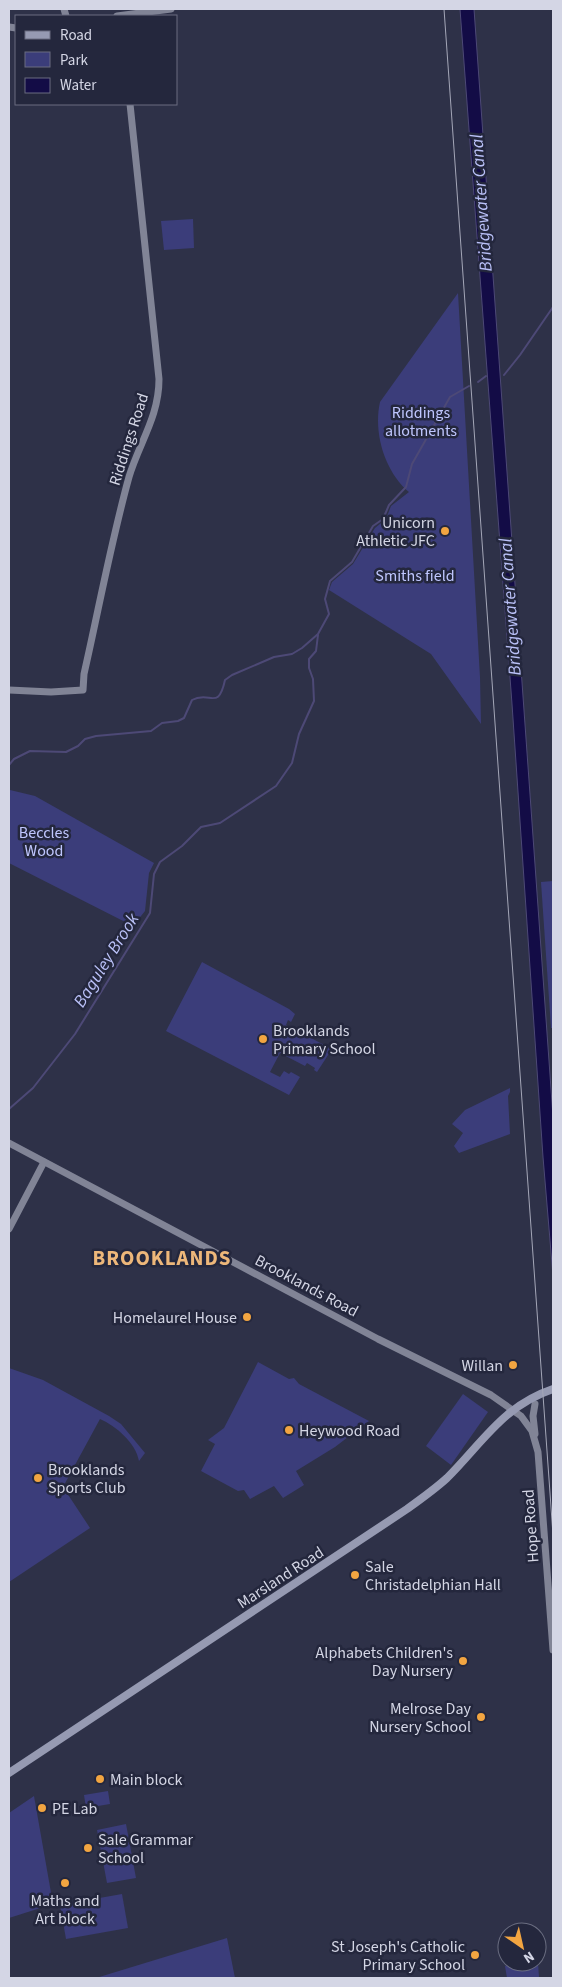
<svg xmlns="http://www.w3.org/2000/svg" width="562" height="1987" font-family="'Source Sans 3',sans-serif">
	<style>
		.green { fill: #3b3d7a }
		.water { fill: #130c46; stroke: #4d4976 }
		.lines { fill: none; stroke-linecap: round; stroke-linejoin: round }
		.stream { stroke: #4d4976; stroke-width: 2 }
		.secondary { stroke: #818496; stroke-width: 7 }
		.primary { stroke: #969ab2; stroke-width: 8 }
		.tram { stroke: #a5a7b8; stroke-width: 1 }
		.poi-dot { fill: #f2a541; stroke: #24273d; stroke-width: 2 }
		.labels { text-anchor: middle; stroke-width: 5; stroke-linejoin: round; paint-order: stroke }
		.park-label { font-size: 16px; fill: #bfc6fe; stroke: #24273d }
		.street-label { font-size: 16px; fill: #d4d6e5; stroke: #24273d }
		.poi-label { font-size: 16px; fill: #d4d6e5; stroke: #24273d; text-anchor: start }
		.water-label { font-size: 18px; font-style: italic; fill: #bac1f8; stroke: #24273d }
		.district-label { font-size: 21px; font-weight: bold; letter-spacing: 1px; fill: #edb77a; stroke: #24273d }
	</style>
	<rect width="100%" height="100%" fill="#2e3148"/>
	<!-- green -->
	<g class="green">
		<path d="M 193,219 L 194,248 L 164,250 L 161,221 Z"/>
		<path d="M 458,293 L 480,677 L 481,724 L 431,654 L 329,590 L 332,582 L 353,564 L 375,528 L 386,519 L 391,506 L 409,492 C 385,472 373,433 380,402 Z"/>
		<path d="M 10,790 L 35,796 L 154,863 L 149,873 L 145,911 L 133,926 L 9,863 Z"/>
		<path d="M 553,881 L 553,1028 L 551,1028 L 541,882 Z"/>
		<path d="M 202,962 L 289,1009 L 295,1014 L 291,1022 L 288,1020 L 286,1025 L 332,1049 L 317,1072 L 314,1070 L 315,1068 L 307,1063 L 305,1066 L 280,1053 L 270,1072 L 280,1077 L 284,1071 L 289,1074 L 291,1072 L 300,1077 L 289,1095 L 166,1031 Z"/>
		<path d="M 510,1088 L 510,1092 L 508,1096 L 510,1134 L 459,1153 L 454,1146 L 463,1133 L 452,1124 L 465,1110 Z"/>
		<path d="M 258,1362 L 289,1379 L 294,1378 L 299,1384 L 369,1421 L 335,1447 L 296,1471 L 304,1485 L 283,1498 L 274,1486 L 250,1499 L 244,1490 L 238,1491 L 201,1471 L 215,1444 L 208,1440 L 224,1428 Z"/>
		<path d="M 9,1368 L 43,1380 L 109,1416 L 121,1424 L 145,1453 L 139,1461 C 136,1443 116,1426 100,1419 L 63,1487 L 90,1528 L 9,1582 Z"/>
		<path d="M 463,1394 L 488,1412 L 451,1465 L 426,1446 Z"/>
		<path d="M 108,1791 L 110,1804 L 86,1808 L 84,1795 Z"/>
		<path d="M 34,1796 L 53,1904 L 9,1918 L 9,1813 Z"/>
		<path d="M 126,1824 L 136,1878 L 107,1883 L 97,1830 Z"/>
		<path d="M 122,1894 L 128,1928 L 66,1939 L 60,1905 Z"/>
		<path d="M 227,1938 L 235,1978 L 96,1978 Z"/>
		<path d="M 538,1963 L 539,1977 L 507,1978 L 505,1966 Z"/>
	</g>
	<!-- water -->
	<path class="water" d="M 460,9 L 474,9 L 553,1117 L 553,1276 L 543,1157 L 512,704 Z"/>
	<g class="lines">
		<!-- stream -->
		<g class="stream">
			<path d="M 504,375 L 520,355 L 553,307"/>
			<path d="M 478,382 L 486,376"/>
			<path d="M 9,765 L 14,759 L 30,751 L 66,752 L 78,746 L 85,739 L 96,736 L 151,731 L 162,723 L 178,721 L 184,718 L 192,700 C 210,690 218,712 225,680 L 232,675 L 274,657 L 292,654 L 302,648 L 318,634 L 329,614 L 325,599 L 330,581 L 352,562 L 373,526 L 383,519 L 389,505 L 406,487 L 412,464 L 450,397 L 469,386"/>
			<path d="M 9,1109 L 33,1088 L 75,1034 L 150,913 L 154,874 L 160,862 L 182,846 L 201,827 L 220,823 L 276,786 L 292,763 L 299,734 L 314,701 L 313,679 L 309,668 L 309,659 L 316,651 L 318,635"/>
		</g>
		<!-- secondary -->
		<g class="secondary">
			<path d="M 64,9 L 66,16"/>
			<path d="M 117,16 L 171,9"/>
			<path d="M 9,27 L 16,28"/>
			<path d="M 9,690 L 51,692 L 83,690 L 84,674 C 99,608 111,542 129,477 C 139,443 159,417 159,379 L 130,104"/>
			<path d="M 9,1143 L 378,1339 L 491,1395 L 521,1416 L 532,1431 L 538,1452 L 553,1650"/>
			<path d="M 9,1229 L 44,1162"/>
			<path d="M 535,1404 L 533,1416 L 535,1434"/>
		</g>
		<!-- primary -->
		<path class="primary" d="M 9,1773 L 407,1509 C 421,1499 435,1489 447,1478 C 483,1442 503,1406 553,1389"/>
		<!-- tram -->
		<path class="tram" d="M 444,9 L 553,1535"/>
	</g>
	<!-- markers -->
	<g class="poi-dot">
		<circle cx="445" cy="531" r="5"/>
		<circle cx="263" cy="1039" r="5"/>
		<circle cx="247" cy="1317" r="5"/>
		<circle cx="513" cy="1365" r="5"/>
		<circle cx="289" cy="1430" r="5"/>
		<circle cx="38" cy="1478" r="5"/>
		<circle cx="355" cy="1575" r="5"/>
		<circle cx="463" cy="1661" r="5"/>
		<circle cx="481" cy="1717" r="5"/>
		<circle cx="100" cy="1779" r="5"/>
		<circle cx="42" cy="1808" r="5"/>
		<circle cx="88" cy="1848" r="5"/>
		<circle cx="65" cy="1883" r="5"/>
		<circle cx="475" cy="1955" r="5"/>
	</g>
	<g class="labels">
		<!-- park labels -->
		<g class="park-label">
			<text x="421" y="418">Riddings<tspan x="421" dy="18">allotments</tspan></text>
			<text x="415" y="581">Smiths field</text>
			<text x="44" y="838">Beccles<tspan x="44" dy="18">Wood</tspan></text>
		</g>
		<!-- street labels -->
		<g class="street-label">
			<text transform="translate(128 439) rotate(-72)" y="6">Riddings Road</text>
			<text transform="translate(307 1285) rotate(28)" y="6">Brooklands Road</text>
			<text transform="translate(530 1526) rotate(-94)" y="6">Hope Road</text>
			<text transform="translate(280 1577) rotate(-33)" y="6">Marsland Road</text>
		</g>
		<!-- poi labels -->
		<g class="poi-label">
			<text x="435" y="528" text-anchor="end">Unicorn<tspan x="435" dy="18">Athletic JFC</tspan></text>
			<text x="273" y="1036">Brooklands<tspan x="273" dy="18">Primary School</tspan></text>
			<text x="237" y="1323" text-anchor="end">Homelaurel House</text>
			<text x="503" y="1371" text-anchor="end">Willan</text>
			<text x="299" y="1436">Heywood Road</text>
			<text x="48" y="1475">Brooklands<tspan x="48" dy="18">Sports Club</tspan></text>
			<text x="365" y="1572">Sale<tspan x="365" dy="18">Christadelphian Hall</tspan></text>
			<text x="453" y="1658" text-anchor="end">Alphabets Children's<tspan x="453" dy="18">Day Nursery</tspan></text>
			<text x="471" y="1714" text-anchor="end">Melrose Day<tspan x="471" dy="18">Nursery School</tspan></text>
			<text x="110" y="1785">Main block</text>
			<text x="52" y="1814">PE Lab</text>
			<text x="98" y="1845">Sale Grammar<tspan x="98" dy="18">School</tspan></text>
			<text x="65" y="1906" text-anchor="middle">Maths and<tspan x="65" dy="18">Art block</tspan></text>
			<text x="465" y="1952" text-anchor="end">St Joseph's Catholic<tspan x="465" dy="18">Primary School</tspan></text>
		</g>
		<!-- water labels -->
		<g class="water-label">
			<text transform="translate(481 203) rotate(-94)" y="6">Bridgewater Canal</text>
			<text transform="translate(510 607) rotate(-94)" y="6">Bridgewater Canal</text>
			<text transform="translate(106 960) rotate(-58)" y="6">Baguley Brook</text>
		</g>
		<!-- district labels -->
		<g class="district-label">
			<text x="162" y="1265">BROOKLANDS</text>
		</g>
	</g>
	<!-- border -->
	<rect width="562" height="1987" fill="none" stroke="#d4d6e5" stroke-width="20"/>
	<!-- legend -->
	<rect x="15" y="15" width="162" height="90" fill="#24273d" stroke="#6a6d80"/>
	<rect x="25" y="31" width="25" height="8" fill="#969ab2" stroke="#6a6d80"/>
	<text x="60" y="40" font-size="15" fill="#d4d6e5">Road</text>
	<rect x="25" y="52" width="25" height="15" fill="#3b3d7a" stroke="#6a6d80"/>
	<text x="60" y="65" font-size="15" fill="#d4d6e5">Park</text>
	<rect x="25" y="78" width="25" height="15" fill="#130c46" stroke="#6a6d80"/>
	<text x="60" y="90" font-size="15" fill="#d4d6e5">Water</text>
	<!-- north arrow -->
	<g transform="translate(522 1947) rotate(146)"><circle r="24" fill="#24273d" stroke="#6a6d80"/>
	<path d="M0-4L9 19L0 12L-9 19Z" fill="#f2a541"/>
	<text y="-8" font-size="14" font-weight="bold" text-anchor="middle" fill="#d4d6e5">N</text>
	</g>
</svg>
